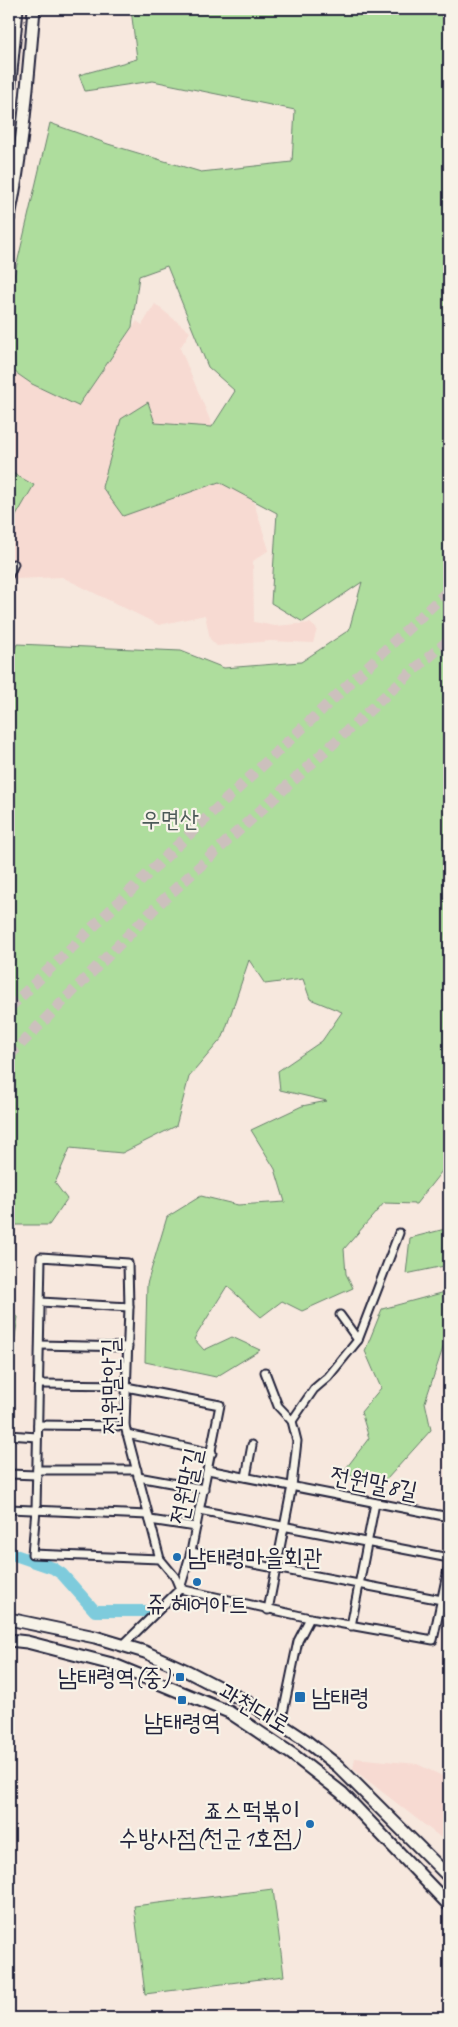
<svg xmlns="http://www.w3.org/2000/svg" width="458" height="2027" font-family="Caveat,'Poor Story',sans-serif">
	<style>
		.built { fill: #f7dad2 }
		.green { fill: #aedd9d; stroke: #68806c }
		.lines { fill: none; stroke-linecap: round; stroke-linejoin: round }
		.river { stroke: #7ecbdc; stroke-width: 12 }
		.trunk-tunnel { stroke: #ccc0bd; stroke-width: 11; stroke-dasharray: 11 5.5; stroke-linecap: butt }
		.minor-casing { stroke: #22223b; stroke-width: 11 }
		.primary-casing { stroke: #22223b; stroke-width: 15 }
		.minor { stroke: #f7f3e8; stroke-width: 7 }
		.primary { stroke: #f7f3e8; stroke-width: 11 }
		.poi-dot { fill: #1f6fb2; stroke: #f7f3e8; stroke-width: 2 }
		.labels { text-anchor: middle; stroke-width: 4.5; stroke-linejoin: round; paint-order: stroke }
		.park-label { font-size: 24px; fill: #4c5a58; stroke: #f7f3e8 }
		.street-label { font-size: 24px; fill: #22223b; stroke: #f7f3e8 }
		.poi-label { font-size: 24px; fill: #22223b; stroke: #f7f3e8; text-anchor: start }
	</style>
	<rect width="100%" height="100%" fill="#f7e8de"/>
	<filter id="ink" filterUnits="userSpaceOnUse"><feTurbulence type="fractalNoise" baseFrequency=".02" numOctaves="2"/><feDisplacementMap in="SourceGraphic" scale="10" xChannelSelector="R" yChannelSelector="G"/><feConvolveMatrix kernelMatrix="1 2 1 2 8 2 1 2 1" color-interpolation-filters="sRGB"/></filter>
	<g filter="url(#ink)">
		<!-- built -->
		<g class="built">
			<path d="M 155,304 L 190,332 L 180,348 L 213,427 L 155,423 L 163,502 L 219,482 L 253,500 L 269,550 L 253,561 L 254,622 L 275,626 L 310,623 L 317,629 L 313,643 L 271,641 L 217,646 L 210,639 L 205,615 L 159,625 L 62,577 L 16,579 L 9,576 L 9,368 L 32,384 L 78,405 L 137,321 L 142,325 Z"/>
			<path d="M 355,1758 L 417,1764 L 449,1779 L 449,1844 L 353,1769 Z"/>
		</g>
		<!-- green -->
		<g class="green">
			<path d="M 131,9 L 449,9 L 449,1107 L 446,1120 L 449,1130 L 449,1162 L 416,1204 L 384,1203 L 344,1249 L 346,1274 L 353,1288 L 302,1311 L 282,1301 L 261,1317 L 227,1286 L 194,1339 L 204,1350 L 232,1337 L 260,1350 L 216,1377 L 145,1362 L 147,1284 L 167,1217 L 201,1196 L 238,1205 L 285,1202 L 275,1169 L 251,1130 L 302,1106 L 327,1101 L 280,1090 L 278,1071 L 322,1041 L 342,1012 L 310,999 L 303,979 L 265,984 L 249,960 L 223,1037 L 189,1077 L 176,1126 L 122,1153 L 70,1148 L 55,1183 L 67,1199 L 49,1225 L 9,1225 L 9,664 L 17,644 L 181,651 L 224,668 L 301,662 L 349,630 L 362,582 L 303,622 L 271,603 L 277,513 L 219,482 L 123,516 L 102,487 L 121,419 L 148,402 L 155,423 L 212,427 L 235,391 L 208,367 L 167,266 L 139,276 L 132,327 L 78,406 L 32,384 L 9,368 L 9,298 L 50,123 L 108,144 L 201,172 L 292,162 L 295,110 L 153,81 L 85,91 L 79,75 L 137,59 Z"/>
			<path d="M 9,471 L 34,485 L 9,528 Z"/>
			<path d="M 449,1228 L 449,1265 L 406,1274 L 410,1238 Z"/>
			<path d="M 449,1291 L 449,1336 L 447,1336 L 425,1402 L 431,1430 L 387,1479 L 341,1475 L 369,1438 L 361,1412 L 381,1388 L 365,1351 L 382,1309 Z"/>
			<path d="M 9,1311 L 18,1317 L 9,1375 Z"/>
			<path d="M 273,1889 L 284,1976 L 145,1994 L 134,1906 Z"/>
		</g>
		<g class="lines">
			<!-- river -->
			<path class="river" d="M 9,1553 L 53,1568 L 62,1574 L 95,1611 L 145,1611 L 149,1613"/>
			<!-- trunk-tunnel -->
			<g class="trunk-tunnel">
				<path d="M 9,1008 L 180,843 L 449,590"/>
				<path d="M 9,1056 L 161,902 L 409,674 L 449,640"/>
			</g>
			<defs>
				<g id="minor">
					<path d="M 9,575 L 14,564"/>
					<path d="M 41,1302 L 129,1307"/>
					<path d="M 340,1315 L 358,1340"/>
					<path d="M 40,1345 L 128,1347"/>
					<path d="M 265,1372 L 278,1406 L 292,1421"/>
					<path d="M 40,1384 L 126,1385"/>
					<path d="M 38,1425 L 125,1426"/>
					<path d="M 127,1434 L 212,1453"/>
					<path d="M 9,1435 L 37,1437"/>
					<path d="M 37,1470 L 137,1470"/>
					<path d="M 208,1470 L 449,1517"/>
					<path d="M 9,1474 L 37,1475"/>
					<path d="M 138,1477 L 204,1489"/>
					<path d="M 246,1477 L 252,1445"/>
					<path d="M 9,1509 L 148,1515"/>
					<path d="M 199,1510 L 449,1558"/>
					<path d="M 150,1520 L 196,1527"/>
					<path d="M 191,1552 L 442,1600"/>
					<path d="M 160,1559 L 32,1554 L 36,1510 L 41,1257 L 128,1263 L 129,1307 L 125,1426 L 160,1559 L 175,1577 L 180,1589"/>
					<path d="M 180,1589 L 310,1618 L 433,1640 L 449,1565"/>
					<path d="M 268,1610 L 292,1486 L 297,1441 L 292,1421 L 314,1389 L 328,1377 L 358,1340 L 399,1233"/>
					<path d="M 351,1626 L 375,1503"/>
					<path d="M 123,1645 L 180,1589 L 191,1552 L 220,1405 L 126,1387"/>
					<path d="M 281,1723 L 298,1641 L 310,1618"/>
				</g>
				<g id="primary">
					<path d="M 9,92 L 17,9"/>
					<path d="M 9,217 C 23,149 28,78 34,9"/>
					<path d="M 9,1619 L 95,1637 L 145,1652 L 187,1671 L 247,1702 L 305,1740 L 338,1766 L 449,1877"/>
					<path d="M 9,1640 L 27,1642 L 112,1664 L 229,1712 L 292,1754 L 342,1793 L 449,1905"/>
				</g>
			</defs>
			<!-- minor casing -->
			<use href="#minor" class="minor-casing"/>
			<!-- primary casing -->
			<use href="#primary" class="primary-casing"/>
			<!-- minor -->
			<use href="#minor" class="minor"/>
			<!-- primary -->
			<use href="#primary" class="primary"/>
		</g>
	</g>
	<!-- markers -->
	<g class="poi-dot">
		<circle cx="177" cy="1557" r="5"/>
		<circle cx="197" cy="1582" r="5"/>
		<rect x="175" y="1672" width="10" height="10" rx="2.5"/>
		<rect x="294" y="1691" width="12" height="12" rx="2.5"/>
		<rect x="177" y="1695" width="10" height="10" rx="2.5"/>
		<circle cx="310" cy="1824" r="5"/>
	</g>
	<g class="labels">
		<!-- park labels -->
		<g class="park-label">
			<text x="170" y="827">우면산</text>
		</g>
		<!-- street labels -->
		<g class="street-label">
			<text transform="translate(111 1386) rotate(-91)" y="8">전원말안길</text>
			<text transform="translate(374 1483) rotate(11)" y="8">전원말8길</text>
			<text transform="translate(186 1486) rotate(-78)" y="8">전원말길</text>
			<text transform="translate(255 1708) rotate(30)" y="8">과천대로</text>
		</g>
		<!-- poi labels -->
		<g class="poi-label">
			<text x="187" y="1565">남태령마을회관</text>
			<text x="197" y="1612" text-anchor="middle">쥬 헤어아트</text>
			<text x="170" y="1685" text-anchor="end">남태령역(중)</text>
			<text x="311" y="1705">남태령</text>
			<text x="182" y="1730" text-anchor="middle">남태령역</text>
			<text x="300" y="1818" text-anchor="end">죠스떡볶이<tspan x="300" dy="28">수방사점(전군1호점)</tspan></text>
		</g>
	</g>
	<!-- margin -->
	<rect width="458" height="2027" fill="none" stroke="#f7f3e8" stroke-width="30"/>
	<rect x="15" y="15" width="428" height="1997" fill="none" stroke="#22223b" stroke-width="2" filter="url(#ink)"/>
</svg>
